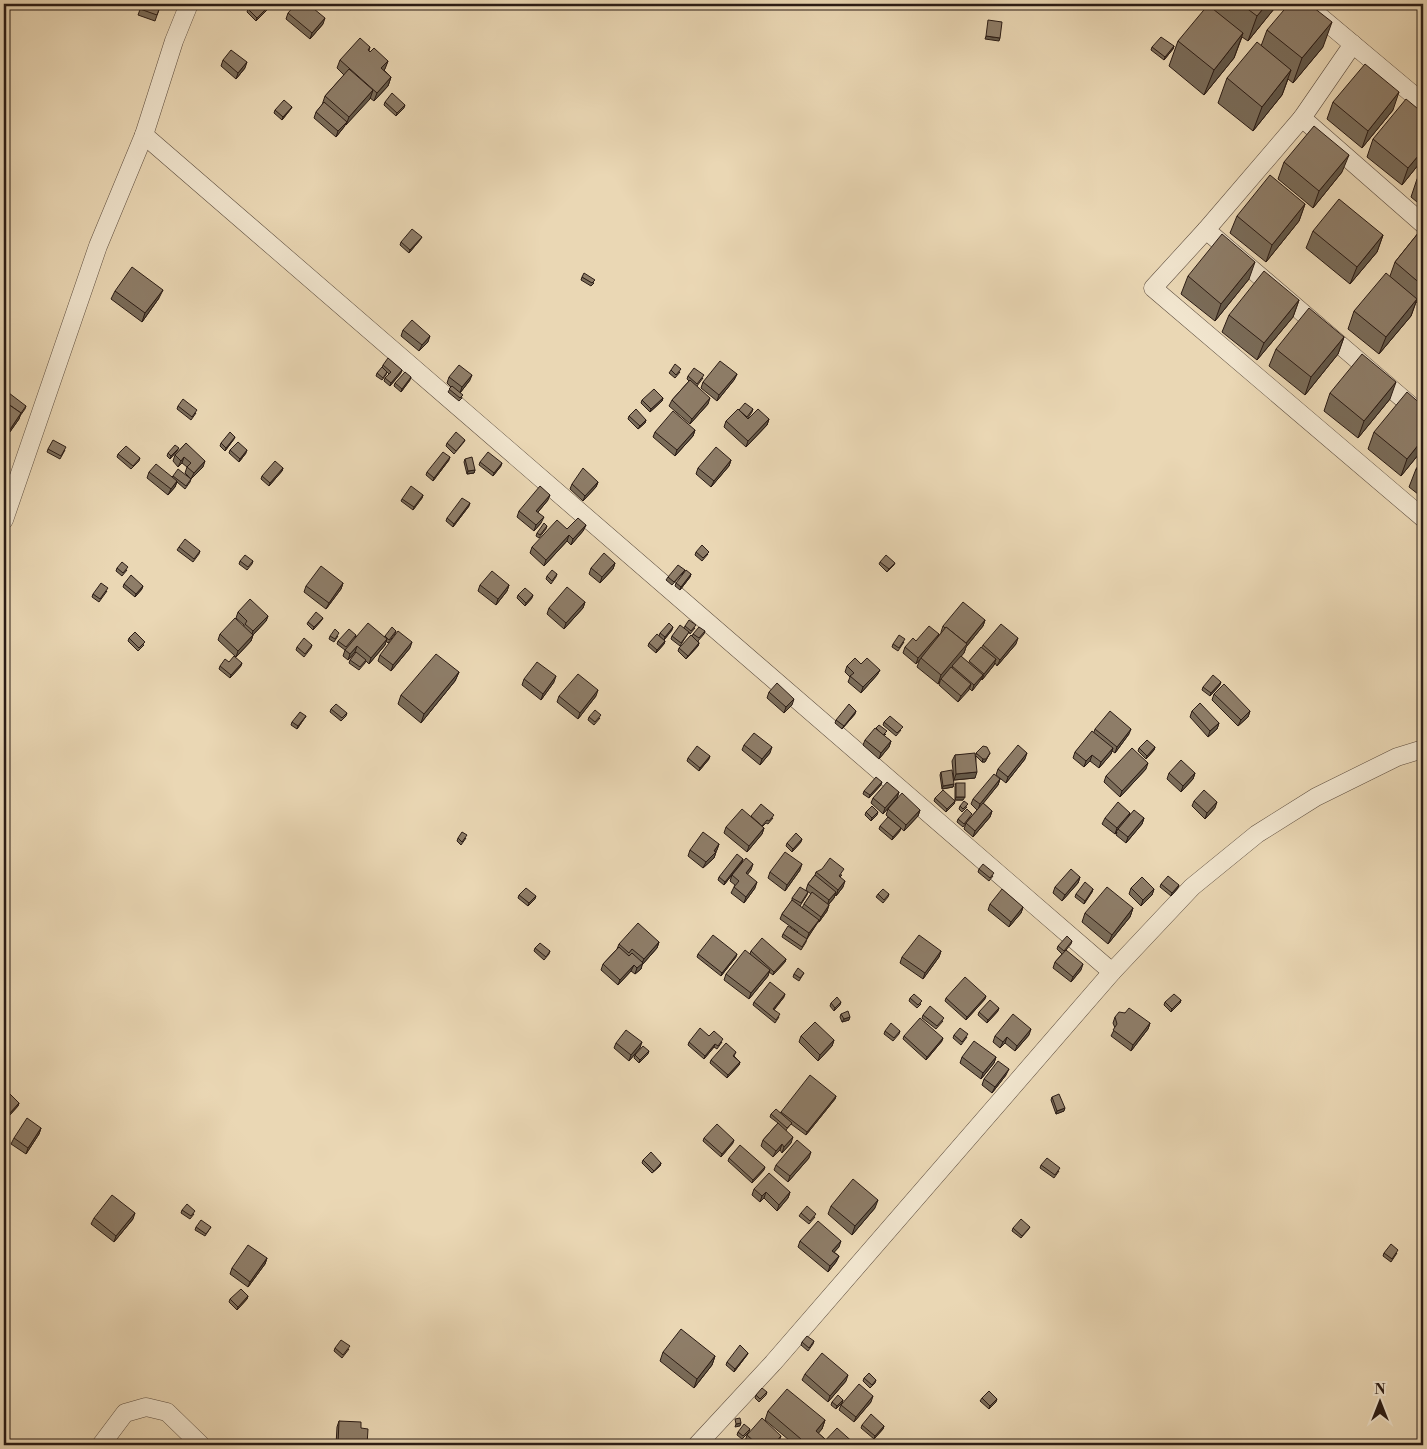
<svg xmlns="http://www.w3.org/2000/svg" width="1427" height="1449" font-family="'Libre Bodoni',serif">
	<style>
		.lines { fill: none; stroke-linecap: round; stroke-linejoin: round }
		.minor-casing { stroke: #5b4b3d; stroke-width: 19 }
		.minor { stroke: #f1e5ce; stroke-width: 18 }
		.wall { fill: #7a6c59; stroke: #2b1c15 }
		.shaded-wall { fill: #635849; stroke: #2b1c15 }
		.building { fill: #8e7d68; stroke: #2b1c15 }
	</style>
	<rect width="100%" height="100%" fill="#ead7b4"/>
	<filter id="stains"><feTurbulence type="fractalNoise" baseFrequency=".004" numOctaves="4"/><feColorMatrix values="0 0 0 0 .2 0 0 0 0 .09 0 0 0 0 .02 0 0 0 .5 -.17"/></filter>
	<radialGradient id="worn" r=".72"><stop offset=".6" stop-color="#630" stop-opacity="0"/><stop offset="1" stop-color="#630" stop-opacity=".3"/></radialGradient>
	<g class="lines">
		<defs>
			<g id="minor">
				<path d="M 1305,4 L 1423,103"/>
				<path d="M 1353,44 L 1302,118 L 1206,230 L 1423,416"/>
				<path d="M 1302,118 L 1423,224"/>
				<path d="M 144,135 L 1112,972"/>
				<path d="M 1206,230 L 1153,288 L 1423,518"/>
				<path d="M 4,520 L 98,246 L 144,135 L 174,41 L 189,4"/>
				<path d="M 101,1445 L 125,1413 L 146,1407 L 167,1412 L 201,1445"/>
				<path d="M 697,1445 L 773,1363 L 1112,972 L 1192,887 L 1257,834 L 1316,797 L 1397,757 L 1423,749"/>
			</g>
		</defs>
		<!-- minor casing -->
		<use href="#minor" class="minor-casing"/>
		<!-- minor -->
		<use href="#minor" class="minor"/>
	</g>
	<!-- wall -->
	<g class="wall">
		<path d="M 142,4 L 161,4 L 155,21 L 138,15 Z"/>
		<path d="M 236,4 L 248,4 L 244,9 Z"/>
		<path d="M 1216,4 L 1278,4 L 1248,41 L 1242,37 L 1234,58 L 1204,95 L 1169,66 L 1178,41 L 1214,9 Z"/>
		<path d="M 248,9 L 268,9 L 256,21 L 247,12 Z"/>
		<path d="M 288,13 L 323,24 L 310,39 L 286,19 Z"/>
		<path d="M 1267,30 L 1323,47 L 1293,83 L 1288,79 L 1282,95 L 1253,131 L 1218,103 L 1227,78 L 1261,46 Z"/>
		<path d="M 1174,46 L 1173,49 L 1164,60 L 1151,50 L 1152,47 Z"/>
		<path d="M 370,47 L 369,51 L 370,52 L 388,61 L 384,70 L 391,77 L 388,86 L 374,101 L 370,98 L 345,125 L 344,127 L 336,137 L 314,118 L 316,112 L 322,105 L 325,96 L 344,75 L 337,68 L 340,60 Z"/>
		<path d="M 223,60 L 245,68 L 236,79 L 221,66 Z"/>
		<path d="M 385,102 L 404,108 L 396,116 L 384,105 Z"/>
		<path d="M 1333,102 L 1393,110 L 1362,148 L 1327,119 Z"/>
		<path d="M 292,107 L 290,110 L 282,120 L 274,113 L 275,110 Z"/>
		<path d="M 1373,139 L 1423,159 L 1402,185 L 1367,157 Z"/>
		<path d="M 1284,162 L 1342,172 L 1313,208 L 1278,179 Z"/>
		<path d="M 1423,172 L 1423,207 L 1411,197 L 1417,179 Z"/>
		<path d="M 1305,204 L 1299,221 L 1266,262 L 1230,233 L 1237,216 Z"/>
		<path d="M 1423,227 L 1423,301 L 1420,305 L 1416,302 L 1411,316 L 1379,354 L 1348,329 L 1354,311 L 1390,276 L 1395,262 Z"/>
		<path d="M 1313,231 L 1383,235 L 1377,252 L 1350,284 L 1306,248 Z"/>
		<path d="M 420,240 L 409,253 L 400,245 L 401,242 Z"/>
		<path d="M 1188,276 L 1249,279 L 1215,321 L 1181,294 Z"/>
		<path d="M 582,277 L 594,283 L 591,286 L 581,280 Z"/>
		<path d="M 115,291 L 159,298 L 142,322 L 111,299 Z"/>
		<path d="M 1299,300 L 1293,317 L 1257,360 L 1222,332 L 1229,315 Z"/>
		<path d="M 403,330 L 428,342 L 419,351 L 401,336 Z"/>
		<path d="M 1344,337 L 1338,354 L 1305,395 L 1269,366 L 1276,349 Z"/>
		<path d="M 1423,338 L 1423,350 L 1420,347 Z"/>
		<path d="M 383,365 L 401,373 L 390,386 L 384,381 L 385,378 L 389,374 L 387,372 L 386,375 L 382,380 L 376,376 L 377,373 L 382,368 Z"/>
		<path d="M 671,370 L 680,372 L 675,378 L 669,373 Z"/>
		<path d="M 737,374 L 734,380 L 717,401 L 701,388 L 703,382 Z"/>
		<path d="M 688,376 L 703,378 L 697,386 L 708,404 L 690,424 L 669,406 L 672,400 L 689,381 L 687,379 Z"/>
		<path d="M 449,377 L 470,380 L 460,393 L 462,398 L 459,401 L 448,392 L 451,387 L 447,383 Z"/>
		<path d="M 410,380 L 401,392 L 394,386 L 395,383 Z"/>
		<path d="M 1330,393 L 1390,399 L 1358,438 L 1324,411 Z"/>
		<path d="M 663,398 L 662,401 L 650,412 L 641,403 L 642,400 Z"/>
		<path d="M 4,400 L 26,406 L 25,409 L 20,416 L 19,419 L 7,436 L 4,434 Z"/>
		<path d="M 178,406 L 196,413 L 191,420 L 177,409 Z"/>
		<path d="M 753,409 L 752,412 L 748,418 L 748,419 L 769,419 L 767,425 L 746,447 L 724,427 L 726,421 L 739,410 Z"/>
		<path d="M 629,416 L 646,420 L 645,423 L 638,429 L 628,419 Z"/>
		<path d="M 695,430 L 693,436 L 675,456 L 653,437 L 655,432 Z"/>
		<path d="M 1374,432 L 1423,449 L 1401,476 L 1368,449 Z"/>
		<path d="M 234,439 L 225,451 L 220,446 L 221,443 Z"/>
		<path d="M 465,440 L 464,442 L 454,454 L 446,446 L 447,443 Z"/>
		<path d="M 186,443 L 203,467 L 191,479 L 185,473 L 187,467 L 182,463 L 178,467 L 173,461 L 175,455 Z"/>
		<path d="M 48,449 L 65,450 L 60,459 L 47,452 Z"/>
		<path d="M 230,450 L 246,453 L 239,462 L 229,453 Z"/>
		<path d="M 177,451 L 170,459 L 167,456 L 168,453 Z"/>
		<path d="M 118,454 L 140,458 L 139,461 L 131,469 L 117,457 Z"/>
		<path d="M 465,459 L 475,470 L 474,473 L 467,474 L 464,462 Z"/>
		<path d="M 449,460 L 433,481 L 426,475 L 427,472 Z"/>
		<path d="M 731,460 L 729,466 L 711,487 L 696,474 L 698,468 Z"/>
		<path d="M 1423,460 L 1423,498 L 1409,487 L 1416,469 Z"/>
		<path d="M 480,462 L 501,466 L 493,476 L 479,465 Z"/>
		<path d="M 283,468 L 282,471 L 269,486 L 261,479 L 262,476 Z"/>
		<path d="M 149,472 L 172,477 L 173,476 L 191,479 L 190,482 L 185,489 L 177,482 L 175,487 L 168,495 L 147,478 Z"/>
		<path d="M 598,482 L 596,487 L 583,501 L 570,489 L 572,484 Z"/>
		<path d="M 423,495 L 422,498 L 413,510 L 401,501 L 402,499 Z"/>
		<path d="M 548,500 L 538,512 L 541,523 L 534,531 L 517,517 L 519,511 Z"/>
		<path d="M 469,506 L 453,527 L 446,521 L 447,518 Z"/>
		<path d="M 586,525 L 583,531 L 571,545 L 567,541 L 544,566 L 530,553 L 532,547 L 567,529 Z"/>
		<path d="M 547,526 L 546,529 L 539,538 L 536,536 L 537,533 Z"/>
		<path d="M 179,547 L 200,551 L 199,554 L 193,562 L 177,550 Z"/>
		<path d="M 696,552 L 708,554 L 702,561 L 695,555 Z"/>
		<path d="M 240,561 L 253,561 L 252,564 L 247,570 L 239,564 Z"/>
		<path d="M 880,562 L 894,565 L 887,572 L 879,564 Z"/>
		<path d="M 615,563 L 613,569 L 600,583 L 589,574 L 591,568 Z"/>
		<path d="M 117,568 L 127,570 L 122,576 L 116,571 Z"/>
		<path d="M 685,570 L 683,573 L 672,585 L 666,580 L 668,577 Z"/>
		<path d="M 557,574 L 556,577 L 551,584 L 546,579 L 547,576 Z"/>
		<path d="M 691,574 L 690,577 L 680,590 L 675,586 L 676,583 Z"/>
		<path d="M 343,583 L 341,589 L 326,609 L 304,592 L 306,586 Z"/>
		<path d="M 124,584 L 142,589 L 135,597 L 123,587 Z"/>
		<path d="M 480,585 L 509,585 L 507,591 L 496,605 L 478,591 Z"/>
		<path d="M 107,591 L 99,602 L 92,597 L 93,594 Z"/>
		<path d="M 518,595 L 532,598 L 525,606 L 517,598 Z"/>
		<path d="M 585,602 L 583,608 L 564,629 L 547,614 L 549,608 Z"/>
		<path d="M 238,612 L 268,616 L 266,621 L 253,635 L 251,641 L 236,657 L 218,640 L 220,634 L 244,626 L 244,625 L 236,618 Z"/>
		<path d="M 323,618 L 321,621 L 313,630 L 307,624 L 308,622 Z"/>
		<path d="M 985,620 L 983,626 L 966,647 L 964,653 L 961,656 L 968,663 L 982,647 L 983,645 L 1016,644 L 997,666 L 995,663 L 994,665 L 982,680 L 981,679 L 972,691 L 969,688 L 958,702 L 939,685 L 940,681 L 938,684 L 917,667 L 920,659 L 916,664 L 903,653 L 905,647 L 916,641 L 939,634 L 938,637 L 941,633 L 941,632 L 943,626 Z"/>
		<path d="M 685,626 L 695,628 L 690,634 L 689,632 L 680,646 L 671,639 L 672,636 L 684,628 Z"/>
		<path d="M 672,630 L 664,640 L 665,641 L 664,644 L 656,653 L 648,646 L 649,643 L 659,636 L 660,633 Z"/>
		<path d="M 396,631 L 395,634 L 388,643 L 386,641 L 385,645 L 369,664 L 366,661 L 365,663 L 359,670 L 349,663 L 350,660 L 356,653 L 355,652 L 348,660 L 343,656 L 345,650 L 337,644 L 338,641 L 356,635 L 355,638 L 384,637 L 385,636 Z"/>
		<path d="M 705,631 L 704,634 L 698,641 L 699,643 L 698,646 L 686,659 L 678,651 L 679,648 L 692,636 L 693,634 Z"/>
		<path d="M 330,636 L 338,636 L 334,642 L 329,639 Z"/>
		<path d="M 129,638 L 144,645 L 138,651 L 128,641 Z"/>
		<path d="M 904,642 L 898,651 L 892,647 L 893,644 Z"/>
		<path d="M 312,645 L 311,648 L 304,657 L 296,650 L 297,647 Z"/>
		<path d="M 410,648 L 391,671 L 378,661 L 380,655 Z"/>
		<path d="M 229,662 L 241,666 L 230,678 L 219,669 L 220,666 Z"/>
		<path d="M 861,664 L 880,670 L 877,675 L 861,693 L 848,682 L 850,677 L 845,672 L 847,666 Z"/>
		<path d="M 459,672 L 455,681 L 421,723 L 398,704 L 401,695 Z"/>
		<path d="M 524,679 L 554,682 L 541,700 L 522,685 Z"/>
		<path d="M 1220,685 L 1210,696 L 1202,690 L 1203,687 Z"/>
		<path d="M 769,692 L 792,705 L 784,713 L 767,698 Z"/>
		<path d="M 1214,694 L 1250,711 L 1248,717 L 1238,726 L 1212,700 Z"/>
		<path d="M 559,696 L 596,696 L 578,719 L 557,702 Z"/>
		<path d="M 331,709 L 347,713 L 346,716 L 341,721 L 330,712 Z"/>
		<path d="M 1192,711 L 1219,723 L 1217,729 L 1208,737 L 1190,717 Z"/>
		<path d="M 855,714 L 842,729 L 835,723 L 836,720 Z"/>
		<path d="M 306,716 L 304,719 L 297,729 L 291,725 L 292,722 Z"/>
		<path d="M 589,717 L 600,718 L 594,725 L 588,720 Z"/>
		<path d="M 884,722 L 901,730 L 896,736 L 883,725 Z"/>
		<path d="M 1095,729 L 1129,734 L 1115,753 L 1112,751 L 1111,754 L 1099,768 L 1090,761 L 1084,767 L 1073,758 L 1075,752 L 1094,732 Z"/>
		<path d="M 886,734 L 884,736 L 891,741 L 889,747 L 879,759 L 863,745 L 865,740 Z"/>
		<path d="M 744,745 L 770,753 L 760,765 L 742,750 Z"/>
		<path d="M 1155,747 L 1154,750 L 1146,759 L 1138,751 L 1139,748 Z"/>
		<path d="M 976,753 L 990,753 L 985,762 L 982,762 L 976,756 L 975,778 L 954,780 L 952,761 L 955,755 L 976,755 Z"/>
		<path d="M 688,758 L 709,759 L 699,771 L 687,761 Z"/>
		<path d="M 1025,759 L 1006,783 L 996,775 L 998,769 Z"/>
		<path d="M 1146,769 L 1120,797 L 1104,782 L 1106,776 Z"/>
		<path d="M 941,772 L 954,784 L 953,787 L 942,789 L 940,775 Z"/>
		<path d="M 1169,773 L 1195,773 L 1193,779 L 1181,792 L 1167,779 Z"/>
		<path d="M 1000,779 L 998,785 L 983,803 L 992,811 L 990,817 L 973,837 L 964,829 L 966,823 L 977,810 L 971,804 L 973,799 Z"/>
		<path d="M 956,783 L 963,800 L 955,800 L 955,786 Z"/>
		<path d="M 881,785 L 869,798 L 863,794 L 864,791 Z"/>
		<path d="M 899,792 L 897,798 L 883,814 L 871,803 L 873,798 Z"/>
		<path d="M 935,798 L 955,801 L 954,804 L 946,812 L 934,801 Z"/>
		<path d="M 1194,801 L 1215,808 L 1205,819 L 1192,806 Z"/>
		<path d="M 960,806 L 967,807 L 962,812 L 959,809 Z"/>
		<path d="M 888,809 L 920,810 L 918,816 L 904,831 L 886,815 Z"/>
		<path d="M 866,812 L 877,815 L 871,821 L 865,815 Z"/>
		<path d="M 1130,813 L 1129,816 L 1144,818 L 1142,824 L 1126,843 L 1116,835 L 1117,832 L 1115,834 L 1102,824 L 1105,818 Z"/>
		<path d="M 751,817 L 773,818 L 768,824 L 766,823 L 762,827 L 764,828 L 762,834 L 747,852 L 724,833 L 726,827 Z"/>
		<path d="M 971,817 L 963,827 L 957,822 L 958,819 Z"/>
		<path d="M 880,826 L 900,831 L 892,840 L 879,829 Z"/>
		<path d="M 458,838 L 466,838 L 461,845 L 457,841 Z"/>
		<path d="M 801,842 L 792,852 L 786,846 L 787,843 Z"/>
		<path d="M 719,844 L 716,852 L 714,858 L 703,868 L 688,856 L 690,850 Z"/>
		<path d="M 743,859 L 742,862 L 724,885 L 718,880 L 719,877 Z"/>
		<path d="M 979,869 L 993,876 L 989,881 L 978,872 Z"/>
		<path d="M 751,870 L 747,874 L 755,888 L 744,903 L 731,893 L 735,885 L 730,881 L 732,875 Z"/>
		<path d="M 800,870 L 785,891 L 768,878 L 770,872 Z"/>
		<path d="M 816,872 L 842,875 L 840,877 L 843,887 L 836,896 L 835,895 L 834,898 L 829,904 L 827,911 L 819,922 L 818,922 L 816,925 L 807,938 L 806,942 L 801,950 L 782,937 L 783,934 L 798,932 L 780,919 L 782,914 L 792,901 L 792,898 L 808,892 L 807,895 L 800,906 L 802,908 L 804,904 L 811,894 L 806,890 L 808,884 L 815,875 Z"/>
		<path d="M 1080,877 L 1078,883 L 1062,901 L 1053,893 L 1055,887 Z"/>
		<path d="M 1161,884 L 1178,888 L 1171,896 L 1160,887 Z"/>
		<path d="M 1131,888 L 1154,889 L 1152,895 L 1141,906 L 1129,894 Z"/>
		<path d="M 1093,889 L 1092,892 L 1084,904 L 1075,897 L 1076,894 Z"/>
		<path d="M 878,894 L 889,894 L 888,897 L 883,903 L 876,897 Z"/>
		<path d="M 519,895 L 535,899 L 528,906 L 518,898 Z"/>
		<path d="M 990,904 L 1023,907 L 1021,913 L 1009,927 L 988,910 Z"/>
		<path d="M 1133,908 L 1130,917 L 1108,944 L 1082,922 L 1085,913 Z"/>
		<path d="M 1072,941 L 1071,944 L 1066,950 L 1081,970 L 1071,982 L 1053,968 L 1055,962 L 1062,954 L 1057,949 L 1058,946 Z"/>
		<path d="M 659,942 L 657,948 L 642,965 L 641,969 L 635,974 L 631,971 L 618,985 L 601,970 L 603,964 L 617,949 L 619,944 Z"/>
		<path d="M 535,948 L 550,951 L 549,954 L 544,960 L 534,951 Z"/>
		<path d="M 751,951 L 786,959 L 785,962 L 773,975 L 769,972 L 768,976 L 749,999 L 724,980 L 726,974 L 750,954 Z"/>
		<path d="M 941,951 L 939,957 L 923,979 L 900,963 L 902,957 Z"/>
		<path d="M 698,954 L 736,957 L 721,976 L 697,957 Z"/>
		<path d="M 804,973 L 799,981 L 793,977 L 794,974 Z"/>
		<path d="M 784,997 L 774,1010 L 779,1017 L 775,1023 L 753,1005 L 754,1002 Z"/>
		<path d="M 910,998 L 921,1004 L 917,1008 L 909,1001 Z"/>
		<path d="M 946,998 L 985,999 L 966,1020 L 945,1001 Z"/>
		<path d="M 1181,1000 L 1180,1003 L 1171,1012 L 1164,1005 L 1165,1002 Z"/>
		<path d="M 831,1003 L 840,1005 L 834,1011 L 830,1006 Z"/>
		<path d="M 998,1011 L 987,1023 L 978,1015 L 979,1012 Z"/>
		<path d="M 1125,1013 L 1150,1023 L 1148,1029 L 1131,1051 L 1111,1036 L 1115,1028 L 1113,1023 L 1115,1017 Z"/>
		<path d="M 841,1014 L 849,1020 L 842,1022 L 840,1017 Z"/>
		<path d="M 923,1015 L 943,1021 L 936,1029 L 922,1018 Z"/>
		<path d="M 885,1031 L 900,1031 L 899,1034 L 893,1041 L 884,1034 Z"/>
		<path d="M 954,1035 L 967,1037 L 961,1045 L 953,1038 Z"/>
		<path d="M 1029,1035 L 1015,1051 L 1005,1043 L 1000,1048 L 993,1042 L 995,1036 Z"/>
		<path d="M 709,1036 L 722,1042 L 717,1049 L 714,1047 L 704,1059 L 688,1045 L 689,1042 Z"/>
		<path d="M 801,1036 L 834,1040 L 832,1046 L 818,1061 L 799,1042 Z"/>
		<path d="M 904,1036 L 942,1041 L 926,1060 L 903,1039 Z"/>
		<path d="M 616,1043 L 640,1048 L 629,1061 L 614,1048 Z"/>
		<path d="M 736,1052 L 734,1056 L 740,1062 L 739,1065 L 727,1078 L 710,1063 L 711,1060 Z"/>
		<path d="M 648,1054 L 639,1063 L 634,1058 L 635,1055 Z"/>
		<path d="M 962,1057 L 996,1057 L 994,1063 L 981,1079 L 960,1063 Z"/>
		<path d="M 1006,1075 L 992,1093 L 982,1085 L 984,1079 Z"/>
		<path d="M 836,1096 L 835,1099 L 806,1135 L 791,1124 L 786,1130 L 791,1143 L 782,1153 L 780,1150 L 773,1157 L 761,1146 L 763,1140 L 778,1123 L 770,1117 L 771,1114 L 780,1113 L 781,1112 Z"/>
		<path d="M 1052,1097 L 1064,1111 L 1056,1114 L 1051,1100 Z"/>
		<path d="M 4,1101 L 19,1103 L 18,1106 L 8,1117 L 4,1113 Z"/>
		<path d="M 41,1128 L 39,1134 L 26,1154 L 11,1144 L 14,1138 Z"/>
		<path d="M 704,1138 L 733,1143 L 721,1157 L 703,1141 Z"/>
		<path d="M 729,1158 L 764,1170 L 752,1183 L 728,1161 Z"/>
		<path d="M 809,1158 L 788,1182 L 774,1170 L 776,1165 Z"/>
		<path d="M 643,1160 L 661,1163 L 660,1166 L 652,1173 L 642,1163 Z"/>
		<path d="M 1041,1165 L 1059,1171 L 1054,1178 L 1040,1168 Z"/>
		<path d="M 754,1189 L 790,1192 L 788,1198 L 777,1211 L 764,1198 L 760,1202 L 752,1195 Z"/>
		<path d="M 831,1206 L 875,1208 L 852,1235 L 828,1214 Z"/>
		<path d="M 182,1210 L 194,1214 L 190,1219 L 181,1213 Z"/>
		<path d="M 801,1213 L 815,1217 L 809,1224 L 799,1216 Z"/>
		<path d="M 94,1218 L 133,1219 L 114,1242 L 91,1224 Z"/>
		<path d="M 196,1227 L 211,1227 L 205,1236 L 195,1230 Z"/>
		<path d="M 1030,1227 L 1028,1230 L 1021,1238 L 1012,1231 L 1013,1228 Z"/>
		<path d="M 800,1241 L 839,1247 L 834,1252 L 839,1256 L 836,1262 L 828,1272 L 798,1247 Z"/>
		<path d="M 1384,1253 L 1397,1253 L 1391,1262 L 1383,1256 Z"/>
		<path d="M 267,1258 L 265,1264 L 248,1287 L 230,1274 L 232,1268 Z"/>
		<path d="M 248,1296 L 247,1299 L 237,1310 L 229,1302 L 230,1299 Z"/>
		<path d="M 814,1341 L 813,1344 L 808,1351 L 801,1345 L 802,1342 Z"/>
		<path d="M 335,1348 L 349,1349 L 342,1358 L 334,1351 Z"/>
		<path d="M 663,1352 L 715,1356 L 712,1365 L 694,1388 L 660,1361 Z"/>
		<path d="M 748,1353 L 747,1355 L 734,1372 L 726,1365 L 727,1362 Z"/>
		<path d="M 805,1374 L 846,1381 L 828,1402 L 802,1380 Z"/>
		<path d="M 864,1378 L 876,1380 L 875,1383 L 870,1388 L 863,1381 Z"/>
		<path d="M 767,1392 L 766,1395 L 759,1402 L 755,1398 L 756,1395 Z"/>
		<path d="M 982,1398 L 996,1402 L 989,1409 L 980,1401 Z"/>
		<path d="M 843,1400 L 842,1403 L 836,1409 L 831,1405 L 832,1402 Z"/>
		<path d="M 871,1402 L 854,1422 L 839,1410 L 841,1405 Z"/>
		<path d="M 768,1411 L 825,1420 L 822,1429 L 818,1433 L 825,1439 L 823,1444 L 856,1445 L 795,1445 L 765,1420 Z"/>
		<path d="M 339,1421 L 361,1428 L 367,1445 L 336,1445 L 337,1427 Z"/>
		<path d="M 862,1425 L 884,1426 L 883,1429 L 874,1439 L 861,1428 Z"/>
		<path d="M 750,1429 L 749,1432 L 742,1439 L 737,1435 L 738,1432 Z"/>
		<path d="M 747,1435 L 779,1442 L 776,1445 L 750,1445 L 745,1441 Z"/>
	</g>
	<!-- shaded-wall -->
	<g class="shaded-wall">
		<path d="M 1267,4 L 1278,4 L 1248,41 L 1257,16 Z"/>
		<path d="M 269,6 L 268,9 L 256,21 L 257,18 Z"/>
		<path d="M 325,18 L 323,24 L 310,39 L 312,33 Z"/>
		<path d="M 1332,22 L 1323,47 L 1293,83 L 1302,58 Z"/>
		<path d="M 1243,33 L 1234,58 L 1204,95 L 1214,70 Z"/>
		<path d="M 986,36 L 1000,38 L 999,41 L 985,39 Z"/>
		<path d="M 1174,46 L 1173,49 L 1164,60 L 1165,57 Z"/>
		<path d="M 388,61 L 385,69 L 378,77 L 381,68 Z"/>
		<path d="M 247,62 L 245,68 L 236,79 L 238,73 Z"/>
		<path d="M 1291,70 L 1282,95 L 1253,131 L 1262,107 Z"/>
		<path d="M 391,77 L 388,86 L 374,101 L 377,93 Z"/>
		<path d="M 373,90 L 370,99 L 346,125 L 349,117 Z"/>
		<path d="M 1399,92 L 1393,110 L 1362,148 L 1368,131 Z"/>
		<path d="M 405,105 L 404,108 L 396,116 L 397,113 Z"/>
		<path d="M 292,107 L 290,110 L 282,120 L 283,117 Z"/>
		<path d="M 347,122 L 344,127 L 336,137 L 338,131 Z"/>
		<path d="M 1423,150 L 1423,159 L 1402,185 L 1408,168 Z"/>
		<path d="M 1349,155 L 1342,172 L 1313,208 L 1319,191 Z"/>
		<path d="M 1305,204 L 1299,221 L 1266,262 L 1272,245 Z"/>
		<path d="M 1383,235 L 1377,252 L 1350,284 L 1357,267 Z"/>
		<path d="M 422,237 L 420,240 L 409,253 L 410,250 Z"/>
		<path d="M 1255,262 L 1249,279 L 1215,321 L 1221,304 Z"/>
		<path d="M 163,290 L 159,298 L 142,322 L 145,313 Z"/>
		<path d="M 1423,295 L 1423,301 L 1420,305 Z"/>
		<path d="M 1417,299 L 1411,316 L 1379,354 L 1386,337 Z"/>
		<path d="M 1299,300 L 1293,317 L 1257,360 L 1264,343 Z"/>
		<path d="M 430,336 L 428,342 L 419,351 L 422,345 Z"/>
		<path d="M 1344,337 L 1338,354 L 1305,395 L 1311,377 Z"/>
		<path d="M 402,370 L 401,373 L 390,386 L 391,383 Z"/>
		<path d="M 737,374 L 734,380 L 717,401 L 719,395 Z"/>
		<path d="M 472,375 L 470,380 L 460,393 L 462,387 Z"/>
		<path d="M 411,377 L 410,380 L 401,392 L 402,389 Z"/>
		<path d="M 1396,382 L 1390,399 L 1358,438 L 1364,421 Z"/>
		<path d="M 663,398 L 662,401 L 650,412 L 651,409 Z"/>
		<path d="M 710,398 L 708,404 L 690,424 L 692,419 Z"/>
		<path d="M 21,413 L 19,419 L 7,436 L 9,431 Z"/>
		<path d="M 769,419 L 767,425 L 746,447 L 748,441 Z"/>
		<path d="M 646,420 L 645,423 L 638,429 L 640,426 Z"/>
		<path d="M 695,430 L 693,436 L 675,456 L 677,450 Z"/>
		<path d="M 235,437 L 234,439 L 225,451 L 226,448 Z"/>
		<path d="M 1423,439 L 1423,449 L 1401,476 L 1407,459 Z"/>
		<path d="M 179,448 L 177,451 L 170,459 L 171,456 Z"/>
		<path d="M 247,450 L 246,453 L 239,462 L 240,459 Z"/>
		<path d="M 184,457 L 182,463 L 178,467 L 181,461 Z"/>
		<path d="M 450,457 L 449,460 L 433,481 L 434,478 Z"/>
		<path d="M 731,460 L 729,466 L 711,487 L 714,481 Z"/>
		<path d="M 205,461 L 203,467 L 191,479 L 194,473 Z"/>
		<path d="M 502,463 L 501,466 L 493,476 L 494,473 Z"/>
		<path d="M 283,468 L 282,471 L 269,486 L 270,483 Z"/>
		<path d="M 475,470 L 474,473 L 467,474 L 468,471 Z"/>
		<path d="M 177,481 L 175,487 L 168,495 L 171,489 Z"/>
		<path d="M 598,482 L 596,487 L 583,501 L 585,496 Z"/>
		<path d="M 423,495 L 422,498 L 413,510 L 414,507 Z"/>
		<path d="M 550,495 L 548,500 L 534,517 L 536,511 Z"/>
		<path d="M 470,503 L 469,506 L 453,527 L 454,524 Z"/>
		<path d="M 544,517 L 541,523 L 534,531 L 536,525 Z"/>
		<path d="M 586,525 L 583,531 L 571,545 L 573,539 Z"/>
		<path d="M 569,535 L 567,541 L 544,566 L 546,560 Z"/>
		<path d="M 615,563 L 613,569 L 600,583 L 602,577 Z"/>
		<path d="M 895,563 L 894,565 L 887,572 L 889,569 Z"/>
		<path d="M 691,574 L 690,577 L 680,590 L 681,587 Z"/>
		<path d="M 343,583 L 341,589 L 326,609 L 329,603 Z"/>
		<path d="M 509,585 L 507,591 L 496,605 L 498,599 Z"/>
		<path d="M 143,586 L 142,589 L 135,597 L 136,594 Z"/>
		<path d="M 533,595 L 532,598 L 525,606 L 526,603 Z"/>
		<path d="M 585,602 L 583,608 L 564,629 L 566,623 Z"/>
		<path d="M 268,616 L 266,621 L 251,637 L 253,631 Z"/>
		<path d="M 323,618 L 321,621 L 313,630 L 314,627 Z"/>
		<path d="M 985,620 L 983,626 L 966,647 L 964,653 L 942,680 L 941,679 L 938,684 L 941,675 Z"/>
		<path d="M 673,627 L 672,630 L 664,640 L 665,637 Z"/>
		<path d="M 939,634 L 937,640 L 916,664 L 918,658 Z"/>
		<path d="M 253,635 L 251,641 L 236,657 L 238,651 Z"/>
		<path d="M 1018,638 L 1016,644 L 997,666 L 1000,660 Z"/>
		<path d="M 387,639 L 385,645 L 369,664 L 371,658 Z"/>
		<path d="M 665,641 L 664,644 L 656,653 L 657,650 Z"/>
		<path d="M 412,642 L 410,648 L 391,671 L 393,665 Z"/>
		<path d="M 699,643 L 698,646 L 686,659 L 688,656 Z"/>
		<path d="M 357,646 L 355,652 L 348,660 L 350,654 Z"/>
		<path d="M 996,659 L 994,665 L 982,680 L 984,674 Z"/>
		<path d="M 242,663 L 241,666 L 230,678 L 231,675 Z"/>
		<path d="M 880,670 L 877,675 L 861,693 L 863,687 Z"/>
		<path d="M 459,672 L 455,681 L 421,723 L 424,714 Z"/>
		<path d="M 983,675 L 980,681 L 972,691 L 974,685 Z"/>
		<path d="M 556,676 L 554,682 L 541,700 L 543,694 Z"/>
		<path d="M 1221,682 L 1220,685 L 1210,696 L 1211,693 Z"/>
		<path d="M 971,684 L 969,690 L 958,702 L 961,696 Z"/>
		<path d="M 598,690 L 596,696 L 578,719 L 580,713 Z"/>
		<path d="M 794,699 L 792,705 L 784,713 L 786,707 Z"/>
		<path d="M 856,711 L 855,714 L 842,729 L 844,726 Z"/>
		<path d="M 1250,711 L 1248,717 L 1238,726 L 1241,720 Z"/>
		<path d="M 306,716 L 304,719 L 297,729 L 298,726 Z"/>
		<path d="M 1219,723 L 1217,729 L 1208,737 L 1210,731 Z"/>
		<path d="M 1131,729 L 1129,734 L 1115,753 L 1117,747 Z"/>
		<path d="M 891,741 L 889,747 L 879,759 L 881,753 Z"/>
		<path d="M 772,747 L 770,753 L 760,765 L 762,759 Z"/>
		<path d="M 1155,747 L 1154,750 L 1146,759 L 1147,756 Z"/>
		<path d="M 1113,748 L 1111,754 L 1099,768 L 1101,762 Z"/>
		<path d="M 990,753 L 985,762 L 982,762 L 983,759 Z"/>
		<path d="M 1027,753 L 1025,759 L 1006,783 L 1008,777 Z"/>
		<path d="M 1092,755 L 1090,761 L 1084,767 L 1086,761 Z"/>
		<path d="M 710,756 L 709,759 L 699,771 L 700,768 Z"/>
		<path d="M 1148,763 L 1146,769 L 1120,797 L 1122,791 Z"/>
		<path d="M 977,772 L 975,778 L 954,780 L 956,774 Z"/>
		<path d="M 1195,773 L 1193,779 L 1181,792 L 1183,786 Z"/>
		<path d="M 1000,779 L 998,785 L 978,810 L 980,804 Z"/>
		<path d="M 882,782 L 881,785 L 869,798 L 870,795 Z"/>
		<path d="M 954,784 L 953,787 L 942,789 L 943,786 Z"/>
		<path d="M 899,792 L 897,798 L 883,814 L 885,808 Z"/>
		<path d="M 956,797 L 965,797 L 963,800 L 955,800 Z"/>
		<path d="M 955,801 L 954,804 L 946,812 L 947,809 Z"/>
		<path d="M 1217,802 L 1215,808 L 1205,819 L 1207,813 Z"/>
		<path d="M 920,810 L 918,816 L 904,831 L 906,825 Z"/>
		<path d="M 992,811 L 990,817 L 973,837 L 975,831 Z"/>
		<path d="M 878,812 L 877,815 L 871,821 L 872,818 Z"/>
		<path d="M 1130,813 L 1128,819 L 1118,829 L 1115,834 L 1117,828 Z"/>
		<path d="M 1144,818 L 1142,824 L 1126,843 L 1128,837 Z"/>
		<path d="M 764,828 L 762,834 L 747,852 L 749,846 Z"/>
		<path d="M 901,828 L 900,831 L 892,840 L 893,837 Z"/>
		<path d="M 802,839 L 801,842 L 792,852 L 793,849 Z"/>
		<path d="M 719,844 L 717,850 L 713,855 L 716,852 L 714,858 L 703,868 L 706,862 Z"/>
		<path d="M 743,859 L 742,862 L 724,885 L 725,882 Z"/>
		<path d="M 753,864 L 751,870 L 744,879 L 746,873 Z"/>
		<path d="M 802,864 L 800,870 L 785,891 L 787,885 Z"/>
		<path d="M 1080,877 L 1078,883 L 1062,901 L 1065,895 Z"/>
		<path d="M 845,881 L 843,887 L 836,896 L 838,890 Z"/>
		<path d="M 757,882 L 755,888 L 744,903 L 746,897 Z"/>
		<path d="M 1179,885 L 1178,888 L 1171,896 L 1172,893 Z"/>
		<path d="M 1093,889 L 1092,892 L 1084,904 L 1085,901 Z"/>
		<path d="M 1154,889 L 1152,895 L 1141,906 L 1143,900 Z"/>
		<path d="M 836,892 L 834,898 L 827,906 L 829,900 Z"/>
		<path d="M 536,896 L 535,899 L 528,906 L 529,903 Z"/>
		<path d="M 829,905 L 827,911 L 819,922 L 821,917 Z"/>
		<path d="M 1023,907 L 1021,913 L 1009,927 L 1011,922 Z"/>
		<path d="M 1133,908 L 1130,917 L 1108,944 L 1112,935 Z"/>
		<path d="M 819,920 L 816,925 L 807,939 L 809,933 Z"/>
		<path d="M 659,942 L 657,948 L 642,965 L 641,969 L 635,974 L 637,968 L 642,963 L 644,959 Z"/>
		<path d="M 941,951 L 939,957 L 923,979 L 925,973 Z"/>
		<path d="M 737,954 L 736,957 L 721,976 L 722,973 Z"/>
		<path d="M 786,959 L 785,962 L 773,975 L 774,972 Z"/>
		<path d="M 1083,964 L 1081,970 L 1071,982 L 1073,977 Z"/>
		<path d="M 634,965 L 631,971 L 618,985 L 620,980 Z"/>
		<path d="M 770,970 L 768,976 L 749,999 L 751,993 Z"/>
		<path d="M 785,994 L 784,997 L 772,1012 L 773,1009 Z"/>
		<path d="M 986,996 L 985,999 L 966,1020 L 967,1017 Z"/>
		<path d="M 1181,1000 L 1180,1003 L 1171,1012 L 1172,1009 Z"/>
		<path d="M 841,1002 L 840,1005 L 834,1011 L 835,1008 Z"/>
		<path d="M 999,1008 L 998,1011 L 987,1023 L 988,1020 Z"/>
		<path d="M 850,1017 L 849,1020 L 842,1022 L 844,1019 Z"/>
		<path d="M 1150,1023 L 1148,1029 L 1131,1051 L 1133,1045 Z"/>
		<path d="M 1031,1029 L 1029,1035 L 1015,1051 L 1017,1046 Z"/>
		<path d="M 1007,1037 L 1005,1043 L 1000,1048 L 1003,1042 Z"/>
		<path d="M 943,1038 L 942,1041 L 926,1060 L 927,1057 Z"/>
		<path d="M 834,1040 L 832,1046 L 818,1061 L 820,1055 Z"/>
		<path d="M 642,1042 L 640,1048 L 629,1061 L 631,1055 Z"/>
		<path d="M 715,1044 L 714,1047 L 704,1059 L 705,1056 Z"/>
		<path d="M 649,1051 L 648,1054 L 639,1063 L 640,1060 Z"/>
		<path d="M 996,1057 L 994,1063 L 981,1079 L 983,1073 Z"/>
		<path d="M 740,1062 L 739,1065 L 727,1078 L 728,1075 Z"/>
		<path d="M 1009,1069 L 1006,1075 L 992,1093 L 995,1087 Z"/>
		<path d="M 836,1096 L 835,1099 L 806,1135 L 807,1132 Z"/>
		<path d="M 19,1103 L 18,1106 L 8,1117 L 9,1114 Z"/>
		<path d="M 1065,1108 L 1064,1111 L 1056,1114 L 1057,1111 Z"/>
		<path d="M 41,1128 L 39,1134 L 26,1154 L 28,1148 Z"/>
		<path d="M 793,1137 L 791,1143 L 782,1153 L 784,1147 Z"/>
		<path d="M 734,1140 L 733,1143 L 721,1157 L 722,1154 Z"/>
		<path d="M 782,1144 L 780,1150 L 773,1157 L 776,1151 Z"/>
		<path d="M 811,1152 L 809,1158 L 788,1182 L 790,1176 Z"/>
		<path d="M 661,1163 L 660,1166 L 652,1173 L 654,1171 Z"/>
		<path d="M 765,1167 L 764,1170 L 752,1183 L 753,1180 Z"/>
		<path d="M 766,1192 L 764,1198 L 760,1202 L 762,1196 Z"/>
		<path d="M 790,1192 L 788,1198 L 777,1211 L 779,1205 Z"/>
		<path d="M 878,1200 L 875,1208 L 852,1235 L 855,1226 Z"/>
		<path d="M 135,1213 L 133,1219 L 114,1242 L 116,1236 Z"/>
		<path d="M 841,1241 L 839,1247 L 830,1257 L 832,1251 Z"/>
		<path d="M 839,1256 L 836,1262 L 828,1272 L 830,1266 Z"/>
		<path d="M 267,1258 L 265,1264 L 248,1287 L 250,1282 Z"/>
		<path d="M 248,1296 L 247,1299 L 237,1310 L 238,1307 Z"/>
		<path d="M 748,1353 L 747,1355 L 734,1372 L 735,1369 Z"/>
		<path d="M 715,1356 L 712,1365 L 694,1388 L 697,1379 Z"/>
		<path d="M 848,1375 L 846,1381 L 828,1402 L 830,1396 Z"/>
		<path d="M 873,1396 L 871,1402 L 854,1422 L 856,1417 Z"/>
		<path d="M 997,1399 L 996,1402 L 989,1409 L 990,1406 Z"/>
		<path d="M 843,1400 L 842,1403 L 836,1409 L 837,1406 Z"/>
		<path d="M 825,1420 L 822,1429 L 813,1440 L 816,1431 Z"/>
		<path d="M 741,1423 L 740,1426 L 735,1427 L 736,1424 Z"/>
		<path d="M 884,1426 L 883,1429 L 874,1439 L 875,1436 Z"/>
		<path d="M 781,1436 L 779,1442 L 776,1445 L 773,1445 Z"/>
	</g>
	<!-- building -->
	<g class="building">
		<path d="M 142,4 L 161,4 L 157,15 L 140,9 Z"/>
		<path d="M 253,4 L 266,4 L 269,6 L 257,18 L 248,9 Z"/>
		<path d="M 296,4 L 308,4 L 325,18 L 312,33 L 288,13 Z"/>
		<path d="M 1241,4 L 1267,4 L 1257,16 Z"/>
		<path d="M 1289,4 L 1309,4 L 1332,22 L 1302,58 L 1267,30 Z"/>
		<path d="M 1208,5 L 1243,33 L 1214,70 L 1178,41 Z"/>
		<path d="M 988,20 L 1002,22 L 1000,38 L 986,36 Z"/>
		<path d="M 1161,37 L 1174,46 L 1165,57 L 1152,47 Z"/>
		<path d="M 360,38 L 370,47 L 368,50 L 370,52 L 374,48 L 388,61 L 381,68 L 391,77 L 377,93 L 340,60 Z"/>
		<path d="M 1257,42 L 1291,70 L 1262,107 L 1227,78 Z"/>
		<path d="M 231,50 L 247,62 L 238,73 L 223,60 Z"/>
		<path d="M 1365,64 L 1399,92 L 1368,131 L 1333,102 Z"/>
		<path d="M 349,69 L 373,90 L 349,117 L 325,96 Z"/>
		<path d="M 392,93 L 405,105 L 397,113 L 385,102 Z"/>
		<path d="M 1406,99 L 1423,113 L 1423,150 L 1408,168 L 1373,139 Z"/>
		<path d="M 284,100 L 292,107 L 283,117 L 275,110 Z"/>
		<path d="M 324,102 L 347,122 L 338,131 L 316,112 Z"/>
		<path d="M 1314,126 L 1349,155 L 1319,191 L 1284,162 Z"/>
		<path d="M 1423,172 L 1423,184 L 1417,179 Z"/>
		<path d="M 1270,175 L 1305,204 L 1272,245 L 1237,216 Z"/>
		<path d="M 1339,199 L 1383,235 L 1357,267 L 1313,231 Z"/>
		<path d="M 1423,227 L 1423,286 L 1395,262 Z"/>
		<path d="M 412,229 L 422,237 L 410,250 L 401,242 Z"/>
		<path d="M 1222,234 L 1255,262 L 1221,304 L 1188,276 Z"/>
		<path d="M 132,267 L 163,290 L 145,313 L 115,291 Z"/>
		<path d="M 1264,271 L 1299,300 L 1264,343 L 1229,315 Z"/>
		<path d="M 584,273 L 595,280 L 592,283 L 582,277 Z"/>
		<path d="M 1386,273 L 1417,299 L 1386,337 L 1354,311 Z"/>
		<path d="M 1309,308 L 1344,337 L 1311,377 L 1276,349 Z"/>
		<path d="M 412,320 L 430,336 L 422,345 L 403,330 Z"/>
		<path d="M 1362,354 L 1396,382 L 1364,421 L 1330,393 Z"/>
		<path d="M 388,358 L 402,370 L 391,383 L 385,378 L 391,372 L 383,365 Z"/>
		<path d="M 720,361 L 737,374 L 719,395 L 703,382 Z"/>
		<path d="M 675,364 L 681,369 L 676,375 L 671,370 Z"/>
		<path d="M 459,365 L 472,375 L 462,387 L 449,377 Z"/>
		<path d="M 382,367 L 387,372 L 383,378 L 377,373 Z"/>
		<path d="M 694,368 L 704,375 L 697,384 L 688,376 Z"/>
		<path d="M 405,372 L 411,377 L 402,389 L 395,383 Z"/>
		<path d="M 690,380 L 710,398 L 692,419 L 672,400 Z"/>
		<path d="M 4,385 L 7,388 L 4,393 Z"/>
		<path d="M 452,386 L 463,395 L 460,398 L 449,389 Z"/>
		<path d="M 654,389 L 663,398 L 651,409 L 642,400 Z"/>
		<path d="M 1407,392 L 1423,406 L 1423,439 L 1407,459 L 1374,432 Z"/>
		<path d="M 9,393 L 26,406 L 21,413 L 4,401 Z"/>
		<path d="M 183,399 L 197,410 L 192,417 L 178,406 Z"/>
		<path d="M 5,402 L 21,413 L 9,431 L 4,427 L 4,404 Z"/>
		<path d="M 745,403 L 753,409 L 747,417 L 739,410 Z"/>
		<path d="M 636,409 L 646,420 L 640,426 L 629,416 Z"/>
		<path d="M 738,409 L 748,419 L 758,409 L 769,419 L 748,441 L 726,421 Z"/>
		<path d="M 673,411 L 695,430 L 677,450 L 655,432 Z"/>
		<path d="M 230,432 L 235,437 L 226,448 L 221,443 Z"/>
		<path d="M 456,432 L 465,440 L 456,451 L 447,443 Z"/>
		<path d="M 4,438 L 8,441 L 4,447 Z"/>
		<path d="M 53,440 L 66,447 L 61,456 L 48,449 Z"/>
		<path d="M 238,442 L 247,450 L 240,459 L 230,450 Z"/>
		<path d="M 186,443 L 205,461 L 194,473 L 187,467 L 191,463 L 184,457 L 181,461 L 175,455 Z"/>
		<path d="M 175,445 L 179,448 L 171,456 L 168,453 Z"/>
		<path d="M 126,446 L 140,458 L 133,466 L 118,454 Z"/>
		<path d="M 716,447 L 731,460 L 714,481 L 698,468 Z"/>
		<path d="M 443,452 L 450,457 L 434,478 L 427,472 Z"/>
		<path d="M 488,452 L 502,463 L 494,473 L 480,462 Z"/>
		<path d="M 472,457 L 475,470 L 468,471 L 465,459 Z"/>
		<path d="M 1423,460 L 1423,476 L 1416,469 Z"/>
		<path d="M 275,461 L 283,468 L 270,483 L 262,476 Z"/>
		<path d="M 156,464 L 177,481 L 171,489 L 149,472 Z"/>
		<path d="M 583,468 L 598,482 L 585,496 L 572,484 Z"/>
		<path d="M 178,469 L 191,479 L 186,486 L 173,476 Z"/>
		<path d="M 411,486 L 423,495 L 414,507 L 402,499 Z"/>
		<path d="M 540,486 L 550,495 L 536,511 L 544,517 L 536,525 L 519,511 Z"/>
		<path d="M 462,498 L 470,503 L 454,524 L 447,518 Z"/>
		<path d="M 578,518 L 586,525 L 573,539 L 569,535 L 546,560 L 532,547 L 557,520 L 567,529 Z"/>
		<path d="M 544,523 L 547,526 L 540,535 L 537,533 Z"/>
		<path d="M 185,539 L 200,551 L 194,559 L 179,547 Z"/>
		<path d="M 702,545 L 709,552 L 703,558 L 696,552 Z"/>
		<path d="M 604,553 L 615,563 L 602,577 L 591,568 Z"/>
		<path d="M 245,555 L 253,561 L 248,567 L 240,561 Z"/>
		<path d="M 886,555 L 895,563 L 889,569 L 880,562 Z"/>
		<path d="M 122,562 L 128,567 L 123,573 L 117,568 Z"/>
		<path d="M 678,565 L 685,570 L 674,582 L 668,577 Z"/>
		<path d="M 321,566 L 343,583 L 329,603 L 306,586 Z"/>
		<path d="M 552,570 L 557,574 L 552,581 L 547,576 Z"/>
		<path d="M 686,570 L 691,574 L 681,587 L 676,583 Z"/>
		<path d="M 492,571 L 509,585 L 498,599 L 480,585 Z"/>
		<path d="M 131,575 L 143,586 L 136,594 L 124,584 Z"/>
		<path d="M 101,583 L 108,588 L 100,599 L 93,594 Z"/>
		<path d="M 567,587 L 585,602 L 566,623 L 549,608 Z"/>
		<path d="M 525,588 L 533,595 L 526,603 L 518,595 Z"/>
		<path d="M 250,599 L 268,616 L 253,631 L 245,624 L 247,621 L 238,612 Z"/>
		<path d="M 963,602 L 985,620 L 966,643 L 946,627 L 945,628 L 943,626 Z"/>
		<path d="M 316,612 L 323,618 L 314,627 L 308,622 Z"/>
		<path d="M 235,618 L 253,635 L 238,651 L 220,634 Z"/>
		<path d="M 689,620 L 696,625 L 691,631 L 685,626 Z"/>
		<path d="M 368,623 L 387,639 L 371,658 L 357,646 L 350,654 L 345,650 Z"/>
		<path d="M 669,623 L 673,627 L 665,637 L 660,633 Z"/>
		<path d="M 1001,624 L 1018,638 L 1000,660 L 983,645 Z"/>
		<path d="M 680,625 L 689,632 L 681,643 L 672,636 Z"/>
		<path d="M 929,626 L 939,634 L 918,658 L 905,647 L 913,638 L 916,641 Z"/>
		<path d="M 392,627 L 396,631 L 389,640 L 385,636 Z"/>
		<path d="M 699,627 L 705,631 L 699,638 L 693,634 Z"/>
		<path d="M 946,627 L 967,644 L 941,675 L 921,658 Z"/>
		<path d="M 335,629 L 339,633 L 335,639 L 330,636 Z"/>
		<path d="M 349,629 L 356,635 L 346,647 L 338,641 Z"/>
		<path d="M 398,631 L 412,642 L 393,665 L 380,655 Z"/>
		<path d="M 135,632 L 145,642 L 139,648 L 129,638 Z"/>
		<path d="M 657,634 L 665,641 L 657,650 L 649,643 Z"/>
		<path d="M 691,635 L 699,643 L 688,656 L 679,648 Z"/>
		<path d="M 899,635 L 905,639 L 899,648 L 893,644 Z"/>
		<path d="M 304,638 L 312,645 L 305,654 L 297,647 Z"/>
		<path d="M 981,647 L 996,659 L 984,674 L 969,661 Z"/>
		<path d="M 356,652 L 366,660 L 360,667 L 350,660 Z"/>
		<path d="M 436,654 L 459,672 L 424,714 L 401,695 Z"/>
		<path d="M 234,656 L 242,663 L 231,675 L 220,666 L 225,659 L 229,662 Z"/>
		<path d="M 961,656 L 983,675 L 974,685 L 952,666 Z"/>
		<path d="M 855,658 L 861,664 L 867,658 L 880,670 L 863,687 L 850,676 L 854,673 L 847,666 Z"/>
		<path d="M 537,662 L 556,676 L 543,694 L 524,679 Z"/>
		<path d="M 951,667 L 971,684 L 961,696 L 941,679 Z"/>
		<path d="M 578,674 L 598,690 L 580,713 L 559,696 Z"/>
		<path d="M 1213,675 L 1221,682 L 1211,693 L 1203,687 Z"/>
		<path d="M 777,683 L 794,699 L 786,707 L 769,692 Z"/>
		<path d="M 1224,684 L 1250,711 L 1241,720 L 1214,694 Z"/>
		<path d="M 1200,703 L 1219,723 L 1210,731 L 1192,711 Z"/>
		<path d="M 336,704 L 347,713 L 342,718 L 331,709 Z"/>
		<path d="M 849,704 L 856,711 L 844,726 L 836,720 Z"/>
		<path d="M 595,710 L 601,715 L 595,722 L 589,717 Z"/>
		<path d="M 1110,711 L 1131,729 L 1117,747 L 1095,729 Z"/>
		<path d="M 300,712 L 306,716 L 298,726 L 292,722 Z"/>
		<path d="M 890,716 L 903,727 L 897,733 L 884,722 Z"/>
		<path d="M 879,725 L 887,731 L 883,735 L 876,728 Z"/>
		<path d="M 875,728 L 891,741 L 881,753 L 865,740 Z"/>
		<path d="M 1092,731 L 1113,748 L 1101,762 L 1092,755 L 1086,761 L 1075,752 Z"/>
		<path d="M 754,733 L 772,747 L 762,759 L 744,745 Z"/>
		<path d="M 1147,740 L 1155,747 L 1147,756 L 1139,748 Z"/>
		<path d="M 1018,745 L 1027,753 L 1008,777 L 998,769 Z"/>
		<path d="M 697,746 L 710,756 L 700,768 L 688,758 Z"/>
		<path d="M 983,746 L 987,747 L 990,753 L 986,759 L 983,759 L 976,753 Z"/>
		<path d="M 1132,748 L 1148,763 L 1122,791 L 1106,776 Z"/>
		<path d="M 975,753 L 977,772 L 956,774 L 955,755 Z"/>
		<path d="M 1181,760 L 1195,773 L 1183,786 L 1169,773 Z"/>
		<path d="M 952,770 L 954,784 L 943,786 L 941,772 Z"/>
		<path d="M 994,774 L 1000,779 L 980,804 L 973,799 Z"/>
		<path d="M 876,777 L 882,782 L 870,795 L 864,791 Z"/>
		<path d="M 887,782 L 899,792 L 885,808 L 873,798 Z"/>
		<rect x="956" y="783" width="9" height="14"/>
		<path d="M 943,790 L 955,801 L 947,809 L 935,798 Z"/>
		<path d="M 1204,790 L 1217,802 L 1207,813 L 1194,801 Z"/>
		<path d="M 902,793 L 920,810 L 906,825 L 888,809 Z"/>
		<path d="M 964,801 L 968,804 L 963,809 L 960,806 Z"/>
		<path d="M 1118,802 L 1130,813 L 1117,828 L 1105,818 Z"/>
		<path d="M 983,803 L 992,811 L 975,831 L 966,823 Z"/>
		<path d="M 761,804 L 774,815 L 769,821 L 767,820 L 762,826 L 751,816 Z"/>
		<path d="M 872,806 L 878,812 L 872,818 L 866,812 Z"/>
		<path d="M 742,809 L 764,828 L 749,846 L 726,827 Z"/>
		<path d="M 967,809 L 972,814 L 964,824 L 958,819 Z"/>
		<path d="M 1134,810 L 1144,818 L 1128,837 L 1118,829 Z"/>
		<path d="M 888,817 L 901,828 L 893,837 L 880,826 Z"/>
		<path d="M 462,832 L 467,835 L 462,842 L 458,838 Z"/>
		<path d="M 703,832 L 719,844 L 714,851 L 716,852 L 706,862 L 690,850 Z"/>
		<path d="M 796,833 L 802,839 L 793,849 L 787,843 Z"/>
		<path d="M 785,852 L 802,864 L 787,885 L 770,872 Z"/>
		<path d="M 737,854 L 743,859 L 725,882 L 719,877 Z"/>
		<path d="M 746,858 L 753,864 L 746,873 L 757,882 L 746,897 L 734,887 L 739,881 L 732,875 Z"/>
		<path d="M 830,858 L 844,869 L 839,876 L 845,881 L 838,890 L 816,872 L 822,869 Z"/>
		<path d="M 983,864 L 994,873 L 990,878 L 979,869 Z"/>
		<path d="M 1071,869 L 1080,877 L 1065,895 L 1055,887 Z"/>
		<path d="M 815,875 L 836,892 L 829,900 L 808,884 Z"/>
		<path d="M 1168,876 L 1179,885 L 1172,893 L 1161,884 Z"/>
		<path d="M 1142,877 L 1154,889 L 1143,900 L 1131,888 Z"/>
		<path d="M 1085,882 L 1093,889 L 1085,901 L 1076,894 Z"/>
		<path d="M 800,887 L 808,892 L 801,903 L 792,898 Z"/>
		<path d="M 1107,887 L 1133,908 L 1112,935 L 1085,913 Z"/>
		<path d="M 526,888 L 536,896 L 529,903 L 519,895 Z"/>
		<path d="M 883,889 L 889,894 L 884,900 L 878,894 Z"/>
		<path d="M 1002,889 L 1023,907 L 1011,922 L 990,904 Z"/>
		<path d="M 812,892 L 829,905 L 821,917 L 804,904 Z"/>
		<path d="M 792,900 L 819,920 L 809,933 L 782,914 Z"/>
		<path d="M 638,923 L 659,942 L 644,959 L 632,949 L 629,953 L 619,944 Z"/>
		<path d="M 788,926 L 807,939 L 802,947 L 783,934 Z"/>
		<path d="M 713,935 L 737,954 L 722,973 L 698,954 Z"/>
		<path d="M 919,935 L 941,951 L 925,973 L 902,957 Z"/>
		<path d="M 1067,936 L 1072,941 L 1064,951 L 1058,946 Z"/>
		<path d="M 762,938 L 786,959 L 774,972 L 751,951 Z"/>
		<path d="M 540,943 L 550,951 L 546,957 L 535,948 Z"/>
		<path d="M 619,947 L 629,956 L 632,953 L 643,963 L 637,968 L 634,965 L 620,980 L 603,964 Z"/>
		<path d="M 745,950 L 770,970 L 751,993 L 726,974 Z"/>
		<path d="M 1066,950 L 1083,964 L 1073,977 L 1055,962 Z"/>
		<path d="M 798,968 L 804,973 L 800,978 L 794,974 Z"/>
		<path d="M 965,977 L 986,996 L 967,1017 L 946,998 Z"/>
		<path d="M 770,982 L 785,994 L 773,1009 L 780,1014 L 776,1020 L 754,1002 Z"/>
		<path d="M 914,994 L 922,1001 L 918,1005 L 910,998 Z"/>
		<path d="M 1174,994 L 1181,1000 L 1172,1009 L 1165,1002 Z"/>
		<path d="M 837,997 L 841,1002 L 835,1008 L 831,1003 Z"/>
		<path d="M 990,1000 L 999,1008 L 988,1020 L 979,1012 Z"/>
		<path d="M 930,1006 L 944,1018 L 937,1026 L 923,1015 Z"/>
		<path d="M 1129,1008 L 1150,1023 L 1133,1045 L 1113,1030 L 1117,1024 L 1115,1017 L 1119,1012 L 1125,1013 Z"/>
		<path d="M 848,1011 L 850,1017 L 844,1019 L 841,1014 Z"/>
		<path d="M 1013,1014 L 1031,1029 L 1017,1046 L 1007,1037 L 1003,1042 L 995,1036 Z"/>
		<path d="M 920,1018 L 943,1038 L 927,1057 L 904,1036 Z"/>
		<path d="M 815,1022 L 834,1040 L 820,1055 L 801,1036 Z"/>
		<path d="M 891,1023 L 900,1031 L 894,1038 L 885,1031 Z"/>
		<path d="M 700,1028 L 709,1036 L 714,1031 L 723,1039 L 718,1046 L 715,1044 L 705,1056 L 689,1042 Z"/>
		<path d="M 960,1028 L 968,1034 L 962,1042 L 954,1035 Z"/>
		<path d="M 626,1030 L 642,1042 L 631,1055 L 616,1043 Z"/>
		<path d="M 974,1041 L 996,1057 L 983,1073 L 962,1057 Z"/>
		<path d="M 726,1043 L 736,1052 L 733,1056 L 740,1062 L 728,1075 L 711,1060 Z"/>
		<path d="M 643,1046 L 649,1051 L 640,1060 L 635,1055 Z"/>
		<path d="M 998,1061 L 1009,1069 L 995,1087 L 984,1079 Z"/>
		<path d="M 810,1075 L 836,1096 L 807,1132 L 781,1112 Z"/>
		<path d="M 10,1094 L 19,1103 L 9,1114 L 4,1109 L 4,1101 Z"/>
		<path d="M 1059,1094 L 1065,1108 L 1057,1111 L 1052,1097 Z"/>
		<path d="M 776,1109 L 792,1123 L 787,1128 L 771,1114 Z"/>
		<path d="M 27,1118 L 41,1128 L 28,1148 L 14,1138 Z"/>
		<path d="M 778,1123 L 793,1137 L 784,1147 L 782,1144 L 776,1151 L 763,1140 Z"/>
		<path d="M 717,1124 L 734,1140 L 722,1154 L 704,1138 Z"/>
		<path d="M 797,1140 L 811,1152 L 790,1176 L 776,1165 Z"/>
		<path d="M 740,1145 L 765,1167 L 753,1180 L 729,1158 Z"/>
		<path d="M 651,1152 L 661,1163 L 654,1171 L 643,1160 Z"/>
		<path d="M 1047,1158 L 1060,1168 L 1055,1175 L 1041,1165 Z"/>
		<path d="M 769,1173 L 790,1192 L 779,1205 L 766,1192 L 762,1196 L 754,1189 Z"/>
		<path d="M 853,1179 L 878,1200 L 855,1226 L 831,1206 Z"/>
		<path d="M 112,1195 L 135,1213 L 116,1236 L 94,1218 Z"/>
		<path d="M 187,1204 L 195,1211 L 191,1216 L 182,1210 Z"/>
		<path d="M 807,1206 L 816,1214 L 810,1221 L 801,1213 Z"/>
		<path d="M 1021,1219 L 1030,1227 L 1022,1236 L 1013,1228 Z"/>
		<path d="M 201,1220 L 211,1227 L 206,1234 L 196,1227 Z"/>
		<path d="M 818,1221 L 841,1241 L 832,1251 L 839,1256 L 830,1266 L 800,1241 Z"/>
		<path d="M 1391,1244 L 1398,1250 L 1392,1259 L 1384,1253 Z"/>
		<path d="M 248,1245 L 267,1258 L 250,1282 L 232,1268 Z"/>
		<path d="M 241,1289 L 248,1296 L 238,1307 L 230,1299 Z"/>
		<path d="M 681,1329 L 715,1356 L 697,1379 L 663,1352 Z"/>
		<path d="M 807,1336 L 814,1341 L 809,1348 L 802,1342 Z"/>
		<path d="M 341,1340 L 350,1346 L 343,1355 L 335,1348 Z"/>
		<path d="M 740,1345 L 748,1353 L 735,1369 L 727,1362 Z"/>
		<path d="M 822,1353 L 848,1375 L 830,1396 L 805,1374 Z"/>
		<path d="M 869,1373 L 876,1380 L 872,1385 L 864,1378 Z"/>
		<path d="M 859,1384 L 873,1396 L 856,1417 L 841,1405 Z"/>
		<path d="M 762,1388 L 767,1392 L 760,1399 L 756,1395 Z"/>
		<path d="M 787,1389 L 825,1420 L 816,1431 L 825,1439 L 819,1445 L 808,1445 L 768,1411 Z"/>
		<path d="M 989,1391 L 997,1399 L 990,1406 L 982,1398 Z"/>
		<path d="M 838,1395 L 843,1400 L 837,1406 L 832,1402 Z"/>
		<path d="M 871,1414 L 884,1426 L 875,1436 L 862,1425 Z"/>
		<path d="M 740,1418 L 741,1423 L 736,1424 L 735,1419 Z"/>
		<path d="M 762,1418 L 781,1436 L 773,1445 L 758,1445 L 747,1435 Z"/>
		<path d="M 339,1421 L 361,1422 L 361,1428 L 368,1429 L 367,1445 L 338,1444 Z"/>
		<path d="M 744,1424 L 750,1429 L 743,1436 L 738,1432 Z"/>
		<path d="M 837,1428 L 856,1445 L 821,1445 Z"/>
	</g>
	<!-- margin -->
	<rect width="1427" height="1449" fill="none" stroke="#ead7b4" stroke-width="20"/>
	<rect x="5" y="5" width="1417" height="1439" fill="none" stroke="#2b1c15" stroke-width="2.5"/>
	<rect x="10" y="10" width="1407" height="1429" fill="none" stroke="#2b1c15"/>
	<!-- north arrow -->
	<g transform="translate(1380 1402)" stroke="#f1e5ce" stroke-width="4" paint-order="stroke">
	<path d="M0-4L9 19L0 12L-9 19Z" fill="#2b1c15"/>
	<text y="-8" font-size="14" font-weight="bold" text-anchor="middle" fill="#2b1c15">N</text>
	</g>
	<rect width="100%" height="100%" filter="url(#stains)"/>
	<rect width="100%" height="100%" fill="url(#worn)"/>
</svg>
